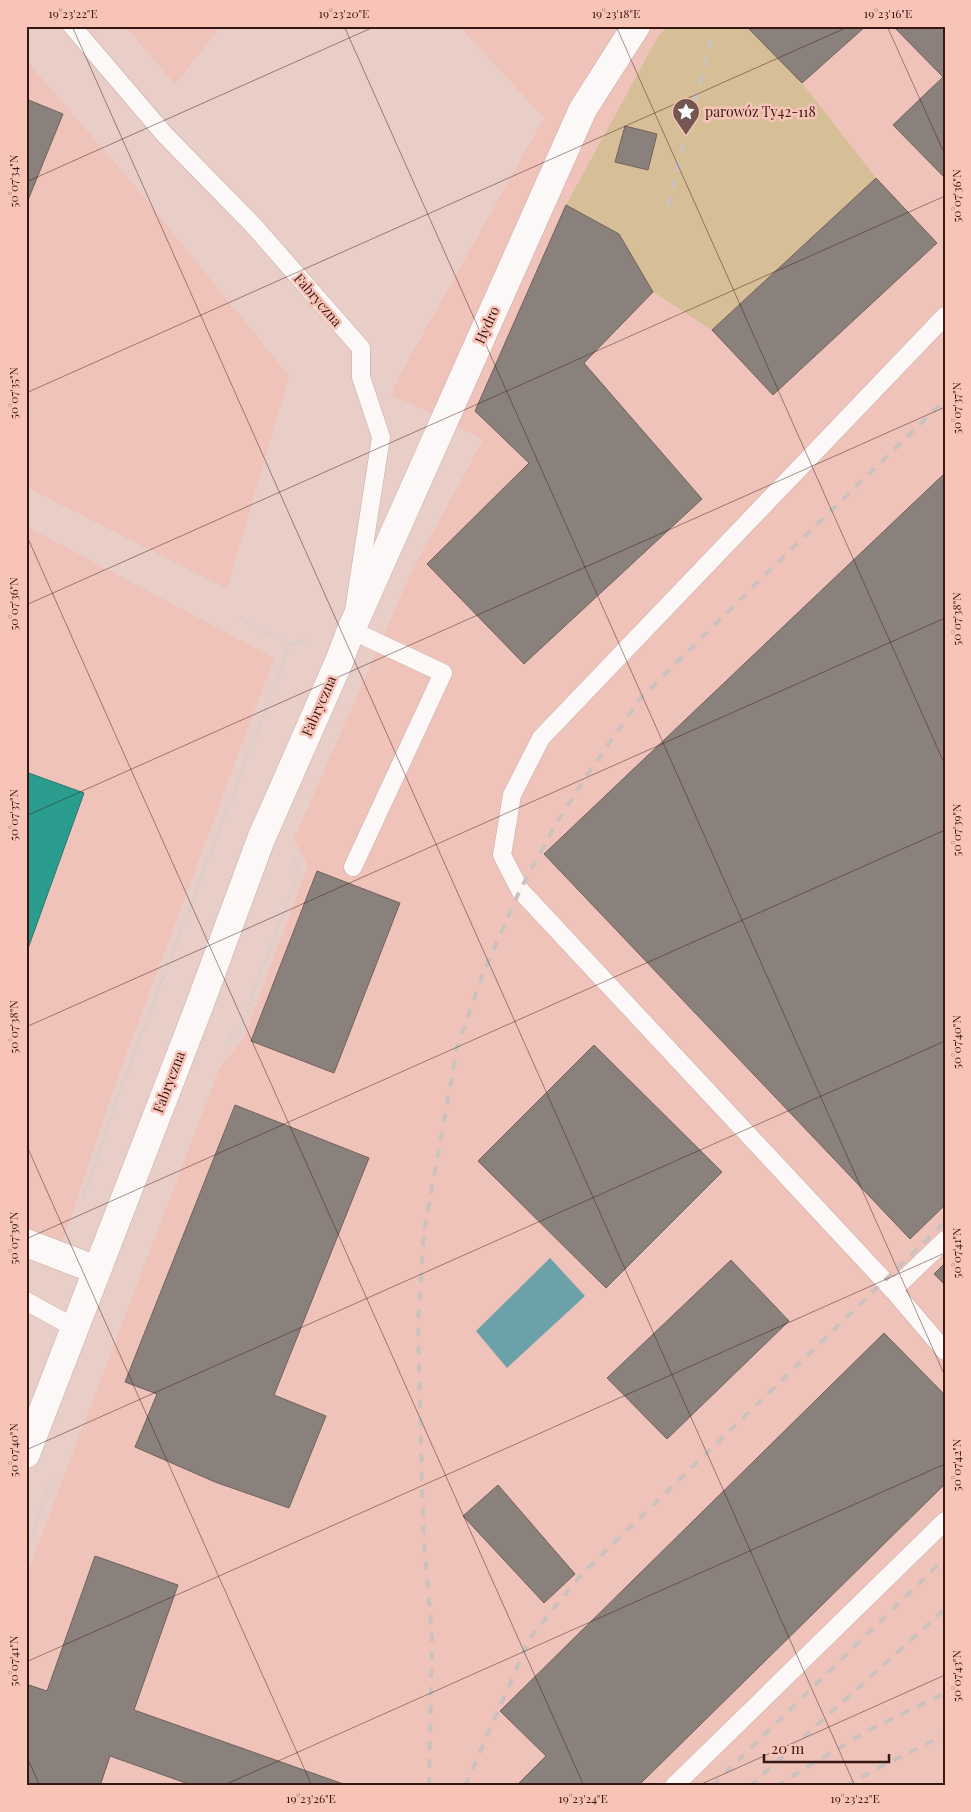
<svg xmlns="http://www.w3.org/2000/svg" width="971" height="1812" font-family="'Playfair Display',serif">
	<style>
		.built { fill: #efc3b9 }
		.green { fill: #d6be97 }
		.water { fill: #6da1aa }
		.schools { fill: #2a9d8f; stroke: #2e7569 }
		.industry { fill: #8a817c; stroke: #71615c }
		.lines { fill: none; stroke-linecap: round; stroke-linejoin: round }
		.lane-casing { stroke: #c8aba5; stroke-width: 19 }
		.street-casing { stroke: #c8aba5; stroke-width: 29 }
		.path { stroke: #d8cfcd; stroke-width: 3; stroke-dasharray: 4 2.5; stroke-linecap: butt }
		.lane { stroke: #fcf8f7; stroke-width: 18 }
		.street { stroke: #fcf8f7; stroke-width: 28 }
		.rail { stroke: #cbc2c0; stroke-width: 4; stroke-dasharray: 9 9; stroke-linecap: butt }
		.ticks { fill: none; stroke: #371711; stroke-width: 1; stroke-opacity: 0.45 }
		.labels { text-anchor: middle; stroke-width: 5; stroke-linejoin: round; paint-order: stroke }
		.poi-label { font-size: 14px; fill: #371711; stroke: #f8c4b8; text-anchor: start }
		.street-label { font-size: 14px; fill: #371711; stroke: #f8c4b8 }
		.neatline { fill: none; stroke: #371711; stroke-width: 2 }
		.ticks-label { font-size: 12px; text-anchor: middle; fill: #371711 }
	</style>
	<rect width="100%" height="100%" fill="#e9cdc7"/>
	<!-- built -->
	<g class="built">
		<path d="M 125,26 L 221,26 L 175,84 Z"/>
		<path d="M 459,26 L 945,26 L 945,1786 L 26,1786 L 26,1576 L 220,1067 L 243,1040 L 308,866 L 294,839 L 413,569 L 483,440 L 419,407 L 391,396 L 400,375 L 544,118 Z"/>
		<path d="M 26,60 L 140,192 L 289,376 L 227,589 L 26,487 Z"/>
		<path d="M 26,526 L 274,658 L 113,1090 L 62,1243 L 26,1230 Z"/>
	</g>
	<!-- green -->
	<path class="green" d="M 668,26 L 746,26 L 802,83 L 876,178 L 712,330 L 653,292 L 619,234 L 566,205 L 659,35 Z"/>
	<!-- water -->
	<path class="water" d="M 550,1258 L 585,1296 L 507,1368 L 476,1331 Z"/>
	<!-- schools -->
	<path class="schools" d="M 26,772 L 84,793 L 26,954 Z"/>
	<!-- industry -->
	<g class="industry">
		<path d="M 746,26 L 866,26 L 802,83 Z"/>
		<path d="M 893,26 L 945,26 L 945,178 L 893,125 L 943,77 Z"/>
		<path d="M 26,99 L 63,114 L 26,205 Z"/>
		<path d="M 625,126 L 657,134 L 648,170 L 615,162 Z"/>
		<path d="M 876,178 L 937,243 L 773,395 L 712,330 Z"/>
		<path d="M 566,205 L 619,234 L 653,292 L 584,363 L 702,499 L 524,664 L 427,564 L 529,463 L 475,411 Z"/>
		<path d="M 945,473 L 945,1205 L 910,1239 L 544,854 Z"/>
		<path d="M 317,871 L 400,903 L 334,1073 L 251,1041 Z"/>
		<path d="M 594,1045 L 722,1172 L 606,1288 L 478,1161 Z"/>
		<path d="M 235,1105 L 369,1158 L 274,1395 L 326,1416 L 289,1508 L 215,1482 L 135,1447 L 157,1394 L 125,1382 Z"/>
		<path d="M 731,1260 L 789,1321 L 667,1439 L 607,1378 Z"/>
		<path d="M 945,1263 L 945,1285 L 934,1274 Z"/>
		<path d="M 884,1333 L 945,1395 L 945,1484 L 638,1786 L 516,1786 L 546,1756 L 500,1711 Z"/>
		<path d="M 498,1485 L 575,1574 L 544,1603 L 463,1516 Z"/>
		<path d="M 95,1556 L 178,1585 L 134,1710 L 349,1786 L 194,1786 L 110,1756 L 100,1786 L 26,1786 L 26,1684 L 47,1691 Z"/>
	</g>
	<g class="lines">
		<defs>
			<g id="lane">
				<path d="M 72,26 L 165,135 L 253,225 L 361,348 L 361,377 L 381,437 L 351,630 L 443,673 L 353,867"/>
				<path d="M 945,316 L 541,738 L 512,795 L 502,855 L 520,890 L 893,1290 L 945,1351"/>
				<path d="M 893,1290 L 945,1240"/>
				<path d="M 26,1301 L 75,1328"/>
				<path d="M 674,1786 L 945,1521"/>
			</g>
			<g id="street">
				<path d="M 26,1243 L 97,1270"/>
				<path d="M 26,1454 L 197,1012 L 261,839 L 338,664 L 351,630 L 583,109 L 636,26"/>
			</g>
		</defs>
		<!-- lane casing -->
		<use href="#lane" class="lane-casing"/>
		<!-- street casing -->
		<use href="#street" class="street-casing"/>
		<!-- path -->
		<g class="path">
			<path d="M 240,618 L 290,644"/>
			<path d="M 225,1044 L 240,1029 L 300,868 L 293,857"/>
			<path d="M 83,1199 L 117,1099 L 290,644 L 309,640"/>
			<path d="M 26,1550 L 53,1478"/>
		</g>
		<!-- lane -->
		<use href="#lane" class="lane"/>
		<!-- street -->
		<use href="#street" class="street"/>
		<!-- rail -->
		<g class="rail">
			<path d="M 668,206 L 711,39"/>
			<path d="M 429,1786 L 432,1639 L 423,1525 L 418,1323 L 424,1232 L 457,1048 L 484,971 L 520,890 L 557,822 L 595,763 L 640,699 L 770,570 L 945,400"/>
			<path d="M 465,1786 L 530,1638 L 582,1574 L 945,1222"/>
			<path d="M 712,1786 L 945,1558"/>
			<path d="M 750,1786 L 945,1609"/>
			<path d="M 776,1786 L 869,1730 L 945,1693"/>
			<path d="M 846,1786 L 880,1767 L 945,1735"/>
		</g>
	</g>
	<!-- ticks -->
	<path class="ticks" d="M 72,26 L 855,1786M 344,26 L 945,1376M 616,26 L 945,765M 887,26 L 945,155M 26,182 L 376,26M 26,393 L 850,26M 26,534 L 584,1786M 26,605 L 945,196M 26,816 L 945,407M 26,1027 L 945,618M 26,1144 L 312,1786M 26,1239 L 945,830M 26,1450 L 945,1041M 26,1662 L 945,1253M 26,1755 L 40,1786M 222,1786 L 945,1464M 697,1786 L 945,1675"/>
	<!-- icons -->
	<defs>
		<symbol id="sight-pin" viewBox="-11 -11 22 30"><path d="M0 17L-7.5 6A9.5 9.5 0 1 1 7.5 6Z" fill="#755751" stroke="#f8c4b8"/><path d="M0-6L1.8-2.2L6-1.7L2.9 1.2L3.7 5.4L0 3.3L-3.7 5.4L-2.9 1.2L-6-1.7L-1.8-2.2Z" fill="#fff"/></symbol>
	</defs>
	<g fill-rule="evenodd">
		<use href="#sight-pin" x="670" y="96" width="32" height="43"/>
	</g>
	<g class="labels">
		<!-- poi labels -->
		<g class="poi-label">
			<text x="705" y="117">parowóz Ty42-118</text>
		</g>
		<!-- street labels -->
		<g class="street-label">
			<text transform="translate(318 300) rotate(49)" y="5">Fabryczna</text>
			<text transform="translate(487 325) rotate(-66)" y="5">Hydro</text>
			<text transform="translate(319 706) rotate(-66)" y="5">Fabryczna</text>
			<text transform="translate(169 1082) rotate(-69)" y="5">Fabryczna</text>
		</g>
	</g>
	<!-- border -->
	<rect width="971" height="1812" fill="none" stroke="#f8c4b8" stroke-width="55"/>
	<!-- scale -->
	<path d="M764 1754v8h125v-8" fill="none" stroke="#371711" stroke-width="2.5"/>
	<text x="771" y="1754" font-size="15" fill="#371711" stroke="#f8c4b8" stroke-width="4" paint-order="stroke">20 m</text>
	<rect x="28" y="28" width="916" height="1756" class="neatline"/>
	<g class="ticks-label">
		<text x="73" y="18">19°23'22"E</text>
		<text x="344" y="18">19°23'20"E</text>
		<text x="616" y="18">19°23'18"E</text>
		<text x="888" y="18">19°23'16"E</text>
		<text transform="translate(14 181) rotate(-90)" y="4">50°07'34"N</text>
		<text transform="translate(957 196) rotate(-90)" y="4">50°07'36"N</text>
		<text transform="translate(14 393) rotate(-90)" y="4">50°07'35"N</text>
		<text transform="translate(957 408) rotate(-90)" y="4">50°07'37"N</text>
		<text transform="translate(14 604) rotate(-90)" y="4">50°07'36"N</text>
		<text transform="translate(957 619) rotate(-90)" y="4">50°07'38"N</text>
		<text transform="translate(14 815) rotate(-90)" y="4">50°07'37"N</text>
		<text transform="translate(957 830) rotate(-90)" y="4">50°07'39"N</text>
		<text transform="translate(14 1027) rotate(-90)" y="4">50°07'38"N</text>
		<text transform="translate(957 1042) rotate(-90)" y="4">50°07'40"N</text>
		<text transform="translate(14 1238) rotate(-90)" y="4">50°07'39"N</text>
		<text transform="translate(957 1253) rotate(-90)" y="4">50°07'41"N</text>
		<text transform="translate(14 1450) rotate(-90)" y="4">50°07'40"N</text>
		<text transform="translate(957 1465) rotate(-90)" y="4">50°07'42"N</text>
		<text transform="translate(14 1661) rotate(-90)" y="4">50°07'41"N</text>
		<text transform="translate(957 1676) rotate(-90)" y="4">50°07'43"N</text>
		<text x="311" y="1803">19°23'26"E</text>
		<text x="583" y="1803">19°23'24"E</text>
		<text x="855" y="1803">19°23'22"E</text>
	</g>
</svg>
